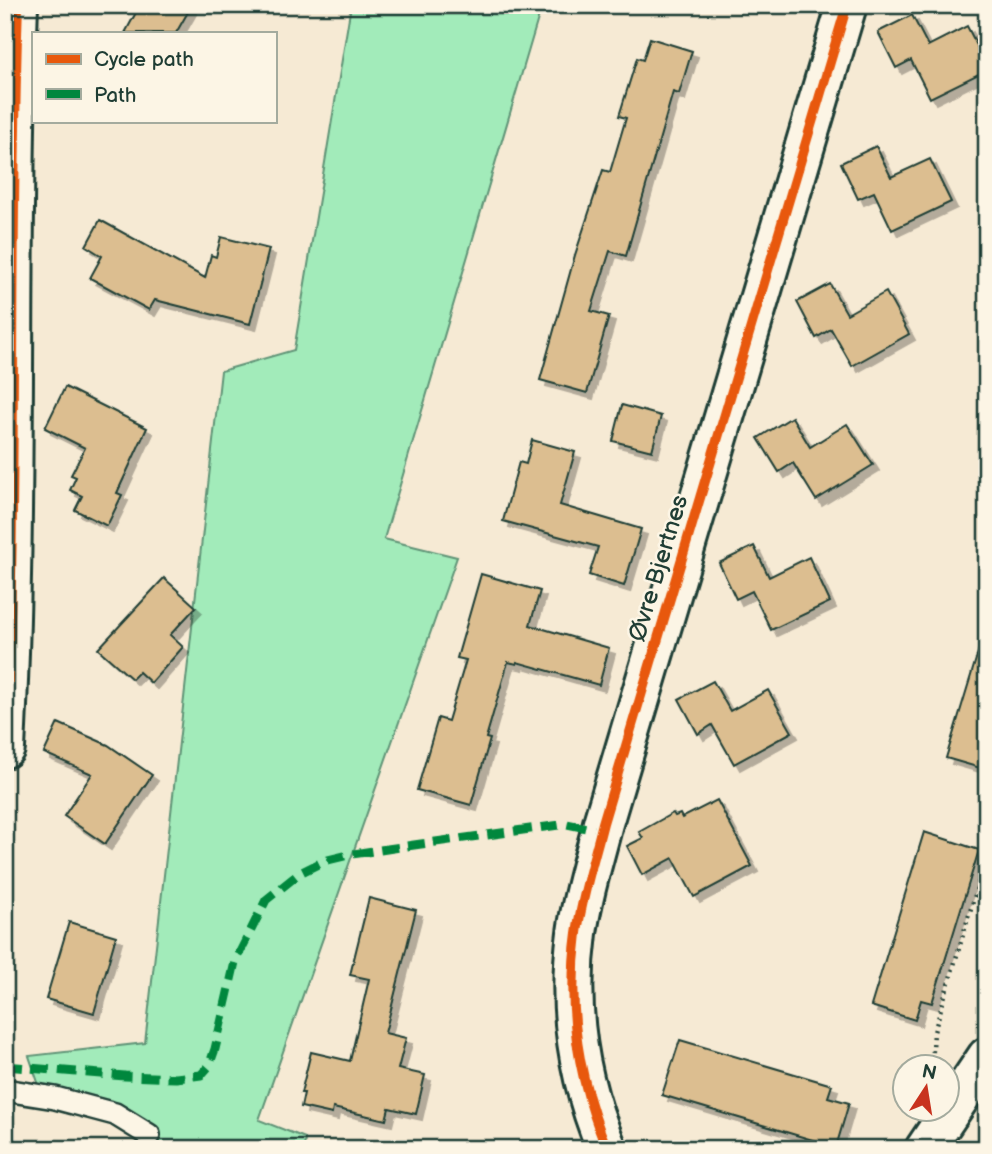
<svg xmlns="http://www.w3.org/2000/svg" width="992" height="1154" font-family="'Balsamiq Sans',sans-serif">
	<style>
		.green { fill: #a2ebba; stroke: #609477; stroke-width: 2 }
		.building { fill: #dcbe90; stroke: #1f3d34; stroke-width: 2; filter: url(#shadow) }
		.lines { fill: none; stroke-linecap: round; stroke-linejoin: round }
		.lane-casing { stroke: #1f3d34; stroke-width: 26 }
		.street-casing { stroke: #1f3d34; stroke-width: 44 }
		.path { stroke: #1f3d34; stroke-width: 4.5; stroke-dasharray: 2 5; stroke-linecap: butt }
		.lane { stroke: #fcf5e5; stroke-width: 21 }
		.street { stroke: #fcf5e5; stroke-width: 38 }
		.quiet { stroke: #00873e; stroke-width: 9; stroke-dasharray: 18 9; stroke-linecap: butt }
		.cycleway-casing { stroke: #fcf5e5; stroke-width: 15 }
		.cycleway { stroke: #e8590c; stroke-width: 10 }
		.labels { text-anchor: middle; stroke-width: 5; stroke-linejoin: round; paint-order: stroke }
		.street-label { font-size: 24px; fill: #1f3d34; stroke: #fcf5e5 }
	</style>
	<defs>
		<filter id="shadow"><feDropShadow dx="6" dy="6" stdDeviation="0" flood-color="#0004"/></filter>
	</defs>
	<rect width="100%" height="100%" fill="#f6ead4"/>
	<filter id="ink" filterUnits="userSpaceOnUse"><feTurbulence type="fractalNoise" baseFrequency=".0143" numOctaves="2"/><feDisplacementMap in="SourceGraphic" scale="14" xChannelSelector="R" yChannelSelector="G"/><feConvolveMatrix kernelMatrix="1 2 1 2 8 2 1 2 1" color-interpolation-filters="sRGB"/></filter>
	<g filter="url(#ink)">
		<!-- green -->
		<path class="green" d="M 351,5 L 542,5 L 384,539 L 457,557 L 259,1120 L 305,1138 L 304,1149 L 153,1149 L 126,1110 L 42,1094 L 29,1056 L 145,1043 L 221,371 L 294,350 Z"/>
		<!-- building -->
		<g class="building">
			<path d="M 140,5 L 192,5 L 176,33 L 125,33 Z"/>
			<path d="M 912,15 L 928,46 L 967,26 L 987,65 L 987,70 L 930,98 L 911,60 L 896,68 L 878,32 Z"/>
			<path d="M 650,38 L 692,51 L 679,94 L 673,92 L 626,256 L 610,251 L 591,311 L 609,316 L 587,393 L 540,380 L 575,255 L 603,170 L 610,172 L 626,118 L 619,116 L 637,58 L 643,60 Z"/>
			<path d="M 876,146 L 891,177 L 930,159 L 951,202 L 892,230 L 874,192 L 858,199 L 841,163 Z"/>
			<path d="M 100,220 L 205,278 L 211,255 L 216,257 L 221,237 L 269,249 L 250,324 L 155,300 L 149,310 L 90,278 L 102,256 L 86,246 Z"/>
			<path d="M 830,284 L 847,314 L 886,292 L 909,334 L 852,366 L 831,329 L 816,338 L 797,302 Z"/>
			<path d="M 65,387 L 147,428 L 117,493 L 122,495 L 107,526 L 75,510 L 82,496 L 70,490 L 76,477 L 71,475 L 85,448 L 45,428 Z"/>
			<path d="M 622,405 L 661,416 L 652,451 L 613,441 Z"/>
			<path d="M 792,417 L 810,447 L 847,424 L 873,465 L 816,500 L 793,463 L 779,472 L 758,438 Z"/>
			<path d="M 532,440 L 575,452 L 560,505 L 641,529 L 624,586 L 589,575 L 598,547 L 503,521 L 519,462 L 526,464 Z"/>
			<path d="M 754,546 L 769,577 L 809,557 L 830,602 L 771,630 L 752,591 L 736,599 L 719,563 Z"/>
			<path d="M 481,574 L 540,591 L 530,625 L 609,648 L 599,685 L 517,662 L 517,664 L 508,662 L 486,738 L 490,739 L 471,805 L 417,790 L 438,718 L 448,721 L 466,660 L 457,658 Z"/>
			<path d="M 164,578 L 196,607 L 170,635 L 183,647 L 151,683 L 139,672 L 132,679 L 98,649 Z"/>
			<path d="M 979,649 L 987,650 L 987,770 L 946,758 Z"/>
			<path d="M 713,681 L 730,711 L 768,690 L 792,732 L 734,764 L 712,725 L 698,734 L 679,699 Z"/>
			<path d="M 58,723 L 108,745 L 152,775 L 105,844 L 64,816 L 92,774 L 44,753 Z"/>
			<path d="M 717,800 L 752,866 L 694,897 L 673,858 L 642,875 L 627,846 L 643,838 L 639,832 L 673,813 L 675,816 L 680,814 L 682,818 Z"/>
			<path d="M 924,832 L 979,850 L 932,1003 L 921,1000 L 915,1020 L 871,1006 Z"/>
			<path d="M 369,898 L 416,910 L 385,1033 L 406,1038 L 398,1069 L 425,1075 L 416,1114 L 389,1108 L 386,1120 L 333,1108 L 332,1114 L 301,1107 L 304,1093 L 301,1093 L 311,1052 L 350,1061 L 369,979 L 350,975 Z"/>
			<path d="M 69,922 L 116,936 L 94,1013 L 46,999 Z"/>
			<path d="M 680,1040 L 832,1085 L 828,1097 L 849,1103 L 836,1147 L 662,1095 Z"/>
		</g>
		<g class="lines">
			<defs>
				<path id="lane" d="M 5,1090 L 55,1098 L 115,1114 L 149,1135"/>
				<g id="street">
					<path d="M 5,748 C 18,501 9,253 18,5"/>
					<path d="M 607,1149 C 578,1080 567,1007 577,933 C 582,896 594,859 603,823 L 847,5"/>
					<path d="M 925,1149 L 987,1057"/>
				</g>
			</defs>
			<!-- lane casing -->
			<use href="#lane" class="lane-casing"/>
			<!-- street casing -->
			<use href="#street" class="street-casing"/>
			<!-- path -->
			<path class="path" d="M 932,1066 L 934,1032 L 987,855"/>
			<!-- lane -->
			<use href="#lane" class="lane"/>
			<!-- street -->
			<use href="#street" class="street"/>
			<!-- quiet -->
			<path class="quiet" d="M 5,1066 L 125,1076 L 176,1078 L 201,1075 L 209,1066 L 215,1049 L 235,962 L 266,900 L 300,873 L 324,861 L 353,854 L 421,844 L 567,824 L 601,831"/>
			<defs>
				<g id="cycleway">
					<path d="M 5,748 C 18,501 9,253 18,5"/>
					<path d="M 607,1149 C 578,1080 567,1007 577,933 C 582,896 594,859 603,823 L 847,5"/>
				</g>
			</defs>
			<!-- cycleway casing -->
			<use href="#cycleway" class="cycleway-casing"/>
			<!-- cycleway -->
			<use href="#cycleway" class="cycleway"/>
		</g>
	</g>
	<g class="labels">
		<!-- street labels -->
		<g class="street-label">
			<text transform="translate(658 568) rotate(-73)" y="8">Øvre Bjertnes</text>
		</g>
	</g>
	<!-- margin -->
	<rect width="992" height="1154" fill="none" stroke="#fcf5e5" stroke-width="28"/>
	<rect x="14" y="14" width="964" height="1126" fill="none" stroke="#1f3d34" stroke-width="2.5" filter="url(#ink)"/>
	<!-- legend -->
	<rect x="32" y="32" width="245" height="91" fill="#fcf5e5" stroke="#a4ab9e" stroke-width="2"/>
	<rect x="46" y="54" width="35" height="10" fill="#e8590c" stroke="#a4ab9e" stroke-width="2"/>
	<text x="94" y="66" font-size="21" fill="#1f3d34">Cycle path</text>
	<rect x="46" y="89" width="35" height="10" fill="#00873e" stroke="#a4ab9e" stroke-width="2"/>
	<text x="94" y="102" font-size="21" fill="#1f3d34">Path</text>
	<!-- north arrow -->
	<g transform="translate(926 1088) rotate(12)"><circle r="33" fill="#fcf5e5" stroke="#a4ab9e" stroke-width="2"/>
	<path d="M0-5L12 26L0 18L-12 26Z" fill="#c8321e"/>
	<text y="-10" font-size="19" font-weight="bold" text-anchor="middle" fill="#1f3d34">N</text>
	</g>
</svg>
